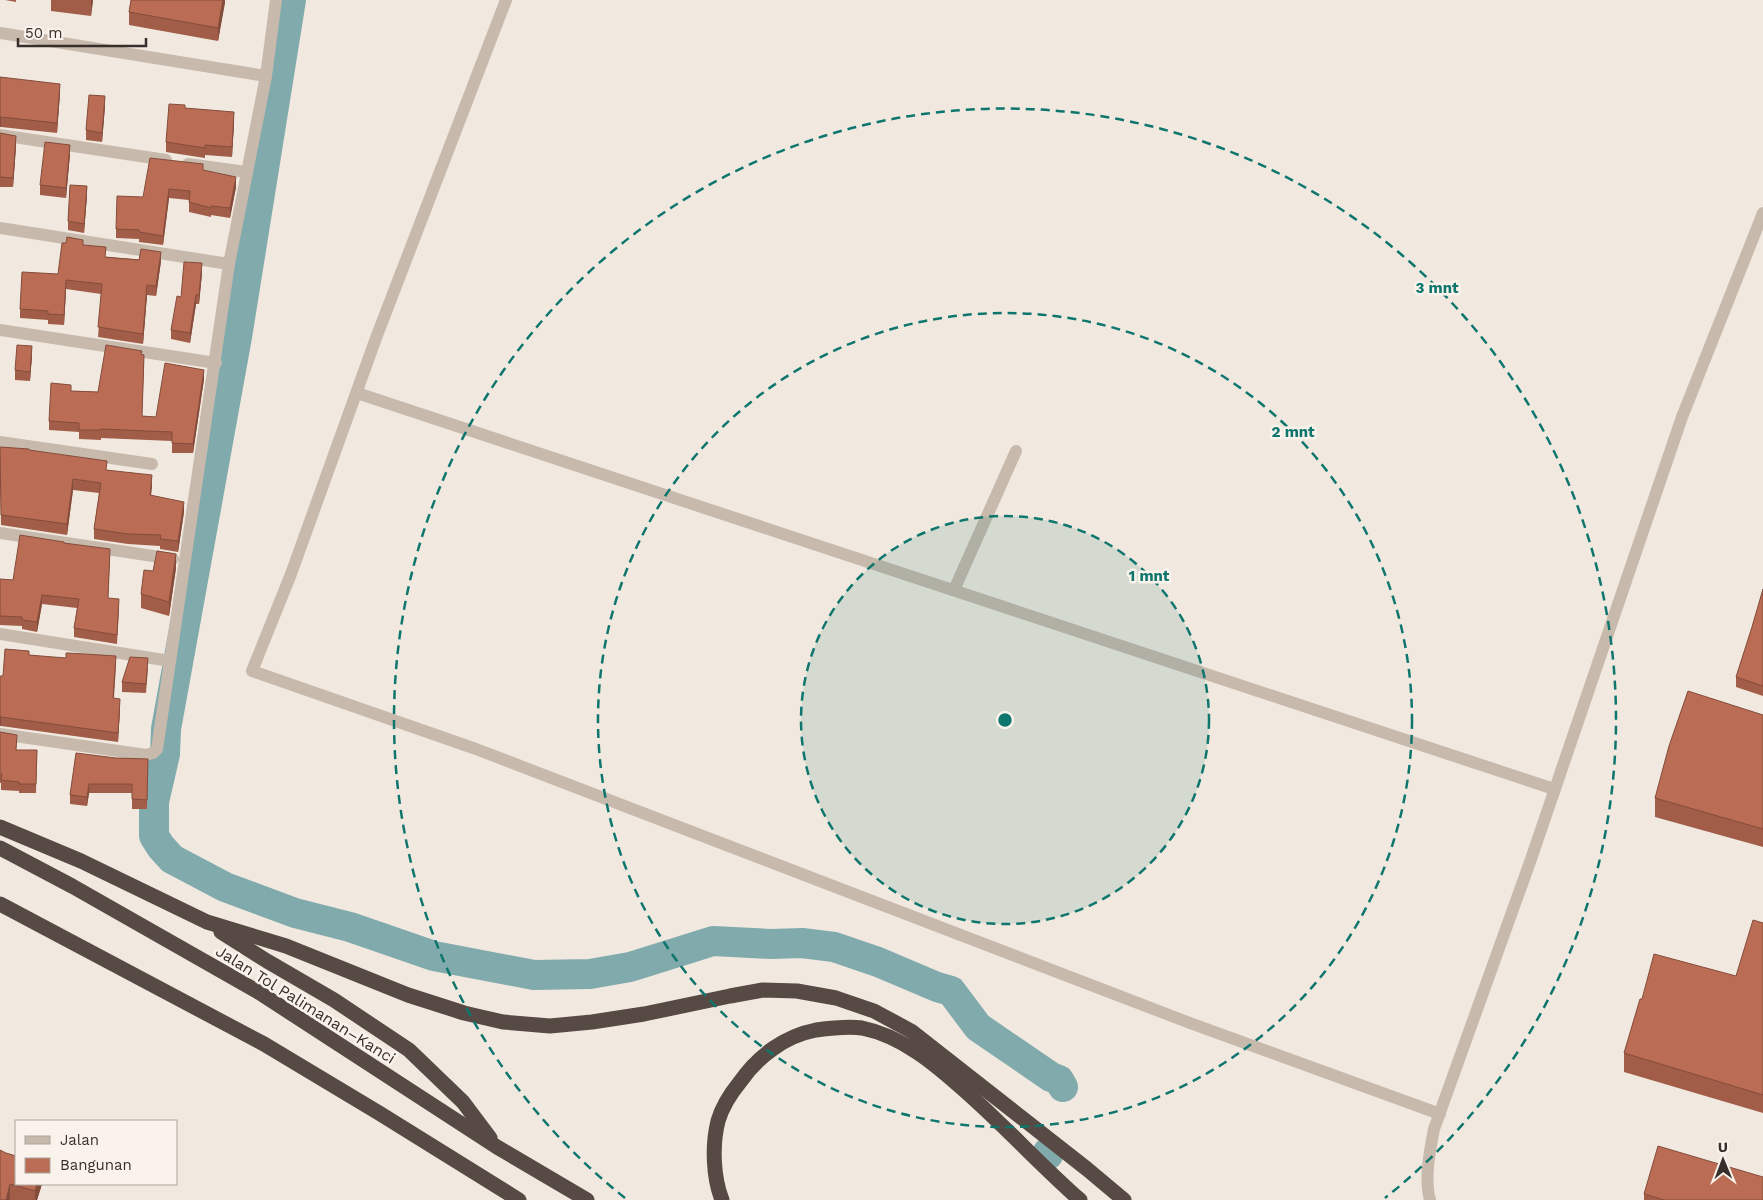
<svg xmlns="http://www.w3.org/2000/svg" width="1763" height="1200" font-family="'Work Sans',sans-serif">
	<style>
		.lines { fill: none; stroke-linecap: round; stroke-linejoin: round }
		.river { stroke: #81aaac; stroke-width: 30 }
		.minor { stroke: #c8b9ad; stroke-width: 12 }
		.motorway { stroke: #574943; stroke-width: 15 }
		.wall { fill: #a15d48 }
		.shaded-wall { fill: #834c3b }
		.building { fill: #bb6c54; stroke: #834c3b }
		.ring { fill: none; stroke: #0f766e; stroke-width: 2.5; stroke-dasharray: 9 6 }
		.labels { text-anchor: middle; stroke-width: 5; stroke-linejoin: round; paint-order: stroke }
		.street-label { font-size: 16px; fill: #372f2b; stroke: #f9f3ec }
		.centre { fill: #0f766e; stroke: #f9f3ec; stroke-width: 2.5 }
		.ring-label { font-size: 15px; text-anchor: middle; font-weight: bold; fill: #0f766e; stroke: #f9f3ec; stroke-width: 5; stroke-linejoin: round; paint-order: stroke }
	</style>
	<rect width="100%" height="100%" fill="#f1e9e0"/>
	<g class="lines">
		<!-- river -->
		<g class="river">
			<path d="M 291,0 L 237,337 L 166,729 L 165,754 L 154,802 L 154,836 L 161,847 L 172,859 L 225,887 L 295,913 L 350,927 L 434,956 L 534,975 L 590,974 L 630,967 L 713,941 L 771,944 L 802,943 L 834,947 L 878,962 L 937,987 L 951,991 L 978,1027 L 1051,1077 L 1059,1080 L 1063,1087"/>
			<path d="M 1048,1155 L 1048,1152"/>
		</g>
		<!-- minor -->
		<g class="minor">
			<path d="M 506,0 L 376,338 L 291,574 L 252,671 L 476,749 L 1190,1023 L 1440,1114"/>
			<path d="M 0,33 L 266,76"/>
			<path d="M 0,135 L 166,160"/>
			<path d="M 188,164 L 246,172"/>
			<path d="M 0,228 L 229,264"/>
			<path d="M 0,330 L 216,363"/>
			<path d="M 357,393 L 1554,789"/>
			<path d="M 0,442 L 152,464"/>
			<path d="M 0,533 L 173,559"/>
			<path d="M 954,590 L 1016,451"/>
			<path d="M 0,634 L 170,661"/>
			<path d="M 0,734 L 146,755 L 153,753 L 157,749 L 229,264 L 266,76 L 276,0"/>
			<path d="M 1430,1200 C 1424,1179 1430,1150 1434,1129 L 1530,862 L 1682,417 L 1763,213"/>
		</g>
		<!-- motorway -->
		<g class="motorway">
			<path d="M 0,827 L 81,861 L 207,922 L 286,946 L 408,995 L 464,1013 L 503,1022 L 550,1026 L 592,1022 L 644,1014 L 730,996 L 763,990 L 797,991 L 836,998 L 874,1011 L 911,1031 L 1087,1169 L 1124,1200"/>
			<path d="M 0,848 L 72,886 L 260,993 L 497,1147 L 587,1200"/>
			<path d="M 0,904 L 264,1044 L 379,1113 L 519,1200"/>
			<path d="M 221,932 L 267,961 L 334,1000 L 409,1050 L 463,1102 L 490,1138"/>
			<path d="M 722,1200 C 713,1177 712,1145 718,1121 C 722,1107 731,1093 740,1082 C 758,1056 785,1036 816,1030 C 831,1028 847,1026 862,1028 C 902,1036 935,1064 964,1090 C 1004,1125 1040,1165 1080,1200"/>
		</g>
	</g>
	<!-- wall -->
	<g class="wall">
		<path d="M 5,0 L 16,0 L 16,2 Z"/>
		<path d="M 51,0 L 93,0 L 91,16 L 51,11 Z"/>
		<path d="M 225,0 L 218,41 L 129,25 L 129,12 Z"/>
		<path d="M 0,77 L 60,93 L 57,133 L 1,127 L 0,127 Z"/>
		<path d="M 105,106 L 102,142 L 86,140 L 86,130 Z"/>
		<path d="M 185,108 L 234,122 L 232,157 L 205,155 L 205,158 L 166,152 L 166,142 Z"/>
		<path d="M 0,133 L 16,146 L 13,187 L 0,187 Z"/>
		<path d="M 70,154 L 66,198 L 40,195 L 40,185 Z"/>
		<path d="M 203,170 L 236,187 L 230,218 L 211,215 L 211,217 L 189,212 L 189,200 L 169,198 L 163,245 L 139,242 L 139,239 L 116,238 L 116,229 L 143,197 Z"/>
		<path d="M 87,195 L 84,233 L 68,230 L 68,221 Z"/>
		<path d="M 83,245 L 106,257 L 161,261 L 156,296 L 147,295 L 143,344 L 98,337 L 101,294 L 66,289 L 64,325 L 48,324 L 48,320 L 20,318 L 20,309 L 58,274 Z"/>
		<path d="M 202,273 L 199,304 L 196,304 L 190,343 L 171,339 L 171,330 L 181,297 Z"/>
		<path d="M 142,354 L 144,364 L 142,416 L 156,417 L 204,379 L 193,453 L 172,453 L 172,441 L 101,438 L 101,440 L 79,439 L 79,432 L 49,430 L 49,421 L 71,391 L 98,392 Z"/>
		<path d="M 32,355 L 30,381 L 15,380 L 15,370 Z"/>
		<path d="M 0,447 L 29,450 L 107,470 L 152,485 L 151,495 L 184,512 L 178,552 L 160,549 L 160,546 L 128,544 L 94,539 L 94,529 L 99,493 L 73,490 L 67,535 L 1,525 Z"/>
		<path d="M 64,543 L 110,558 L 108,598 L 119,608 L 117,644 L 74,637 L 74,628 L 77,608 L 42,604 L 37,632 L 22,629 L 22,626 L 0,625 L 0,579 L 13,580 Z"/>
		<path d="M 176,568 L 169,616 L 141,608 L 141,594 L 153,571 Z"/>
		<path d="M 1763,589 L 1763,696 L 1736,687 L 1736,677 L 1752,627 Z"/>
		<path d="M 29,655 L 116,665 L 114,698 L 120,709 L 118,742 L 1,726 L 0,726 L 0,676 L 3,676 Z"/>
		<path d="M 148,668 L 146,693 L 122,692 L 122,682 Z"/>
		<path d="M 1763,715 L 1763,847 L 1655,817 L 1655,798 Z"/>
		<path d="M 0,732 L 17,750 L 37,750 L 36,793 L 19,793 L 19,791 L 1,790 L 1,783 L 0,783 Z"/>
		<path d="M 116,758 L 148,759 L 147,809 L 132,809 L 132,793 L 89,793 L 87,806 L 70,804 L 70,795 Z"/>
		<path d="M 1763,923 L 1763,1113 L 1624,1072 L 1624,1053 L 1642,999 L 1736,976 Z"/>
		<path d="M 0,1150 L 42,1184 L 37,1200 L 0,1200 Z"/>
		<path d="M 1644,1194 L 1763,1200 L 1644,1200 Z"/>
	</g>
	<!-- shaded-wall -->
	<g class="shaded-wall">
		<path d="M 91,0 L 93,0 L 91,16 Z"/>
		<path d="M 223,0 L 225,0 L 225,3 L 218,41 L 218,28 Z"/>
		<path d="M 60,84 L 60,93 L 57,133 L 57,123 Z"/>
		<path d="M 105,96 L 105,106 L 102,142 L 102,133 Z"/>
		<path d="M 234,112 L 234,122 L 232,157 L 232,147 Z"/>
		<path d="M 1,117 L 1,127 L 0,127 L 0,118 Z"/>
		<path d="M 16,136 L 16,146 L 13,187 L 13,178 Z"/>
		<path d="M 70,145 L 70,154 L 66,198 L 66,188 Z"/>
		<path d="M 236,177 L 236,187 L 230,218 L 230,208 Z"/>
		<path d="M 87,186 L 87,195 L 84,233 L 84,224 Z"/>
		<path d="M 169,189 L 169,198 L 163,245 L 163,236 Z"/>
		<path d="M 161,252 L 161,261 L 156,296 L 156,286 Z"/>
		<path d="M 202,263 L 202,273 L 199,304 L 199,295 Z"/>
		<path d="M 66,280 L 66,289 L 64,325 L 64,315 Z"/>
		<path d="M 147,285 L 147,295 L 143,344 L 143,334 Z"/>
		<path d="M 196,295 L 196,304 L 190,343 L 190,333 Z"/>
		<path d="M 32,346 L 32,355 L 30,381 L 30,372 Z"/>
		<path d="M 204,370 L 204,379 L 193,453 L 193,444 Z"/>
		<path d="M 152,475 L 152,485 L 150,505 L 150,495 Z"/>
		<path d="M 73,479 L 73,490 L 67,535 L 67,524 Z"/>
		<path d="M 184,502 L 184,512 L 178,552 L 178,541 Z"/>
		<path d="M 176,554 L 176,568 L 169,616 L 169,602 Z"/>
		<path d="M 42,595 L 42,604 L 37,632 L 37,622 Z"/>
		<path d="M 120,699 L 120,709 L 118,742 L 118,733 Z"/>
		<rect x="0" y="717" width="1" height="9"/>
		<path d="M 89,784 L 89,793 L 87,806 L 87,797 Z"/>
		<path d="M 10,1184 L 10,1200 L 6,1200 Z"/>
		<path d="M 37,1184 L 42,1184 L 37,1200 L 35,1200 L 35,1191 Z"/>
	</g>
	<!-- building -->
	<g class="building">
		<path d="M 131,0 L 223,0 L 218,28 L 129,12 Z"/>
		<path d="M 0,77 L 60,84 L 57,123 L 1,117 L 0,118 Z"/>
		<path d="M 89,95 L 105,96 L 102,133 L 86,130 Z"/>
		<path d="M 169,104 L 185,105 L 185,108 L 234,112 L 232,147 L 205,145 L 205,148 L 166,142 Z"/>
		<path d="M 0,133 L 16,136 L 13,178 L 0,177 Z"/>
		<path d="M 45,142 L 70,145 L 66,188 L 40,185 Z"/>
		<path d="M 150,158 L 203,164 L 203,170 L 236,177 L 230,208 L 211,206 L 211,208 L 189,202 L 190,191 L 169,189 L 163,236 L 139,232 L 139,230 L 116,229 L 117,196 L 143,197 Z"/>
		<path d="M 70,185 L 87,186 L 84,224 L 68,221 Z"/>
		<path d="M 67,237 L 83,240 L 83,245 L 106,247 L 105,257 L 139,260 L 141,249 L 161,252 L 156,286 L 147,285 L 143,334 L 98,327 L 102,284 L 66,280 L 64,315 L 48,314 L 48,311 L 20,309 L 22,272 L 58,274 L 62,243 L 66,243 Z"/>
		<path d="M 184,262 L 202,263 L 199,295 L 196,295 L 190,333 L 171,330 L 177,296 L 181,297 Z"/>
		<path d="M 17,345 L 32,346 L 30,372 L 15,370 Z"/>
		<path d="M 106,345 L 142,351 L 141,354 L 144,355 L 142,416 L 156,417 L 165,363 L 204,370 L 193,444 L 172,443 L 172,432 L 101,429 L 101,430 L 79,430 L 79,423 L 49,421 L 51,383 L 71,385 L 71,391 L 98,392 Z"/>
		<path d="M 0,447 L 29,449 L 29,450 L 107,461 L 106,470 L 152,475 L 150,495 L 184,502 L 178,541 L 160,539 L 161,535 L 128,534 L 94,529 L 101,483 L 73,479 L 67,524 L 1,515 Z"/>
		<path d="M 20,535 L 64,542 L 64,543 L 110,549 L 108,598 L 119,599 L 117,635 L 74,628 L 79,599 L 42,595 L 37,622 L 22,620 L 22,617 L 0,616 L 0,579 L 13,580 Z"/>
		<path d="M 157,551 L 176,554 L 169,602 L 141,594 L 144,570 L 153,571 Z"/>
		<path d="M 1763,589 L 1763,686 L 1736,677 L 1752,627 Z"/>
		<path d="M 5,649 L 29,651 L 29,655 L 66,658 L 66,653 L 69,653 L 116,656 L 113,698 L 120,699 L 118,733 L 1,717 L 0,717 L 0,676 L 3,676 Z"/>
		<path d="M 130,657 L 148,658 L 146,684 L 122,682 Z"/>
		<path d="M 1688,691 L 1763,715 L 1763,829 L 1655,798 L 1669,746 Z"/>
		<path d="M 0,732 L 17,735 L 16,750 L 37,750 L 36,784 L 19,784 L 19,782 L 1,780 L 2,774 L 0,773 Z"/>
		<path d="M 76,753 L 116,758 L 148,759 L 147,800 L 132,799 L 132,784 L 89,784 L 87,797 L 70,795 Z"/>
		<path d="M 1753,920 L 1763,923 L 1763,1095 L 1624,1053 L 1640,999 L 1642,999 L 1654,954 L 1736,976 Z"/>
		<path d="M 1658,1146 L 1763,1177 L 1763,1200 L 1664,1200 L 1644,1194 Z"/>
		<path d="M 0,1150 L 6,1153 L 16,1156 L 16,1184 L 37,1184 L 35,1191 L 10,1184 L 6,1200 L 0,1200 Z"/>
	</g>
	<!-- distance rings -->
	<circle cx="1005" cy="720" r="204" fill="#0f766e" fill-opacity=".12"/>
	<g class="ring">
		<circle cx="1005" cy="720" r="204"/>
		<circle cx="1005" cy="720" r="407"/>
		<path d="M625 1198A611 611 0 1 1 1385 1198"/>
	</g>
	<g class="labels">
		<!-- street labels -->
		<g class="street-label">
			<text transform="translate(306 1004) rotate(32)" y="6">Jalan Tol Palimanan–Kanci</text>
		</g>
	</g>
	<circle cx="1005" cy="720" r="8" class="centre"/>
	<g class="ring-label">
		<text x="1437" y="293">3 mnt</text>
		<text x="1293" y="437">2 mnt</text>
		<text x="1149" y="581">1 mnt</text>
	</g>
	<!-- legend -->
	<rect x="15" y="1120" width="162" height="65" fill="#f9f3ec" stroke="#aba59f"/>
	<rect x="25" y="1136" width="25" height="8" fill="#c8b9ad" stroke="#aba59f"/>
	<text x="60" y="1145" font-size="15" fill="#372f2b">Jalan</text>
	<rect x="25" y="1158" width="25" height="15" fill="#bb6c54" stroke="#aba59f"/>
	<text x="60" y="1170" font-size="15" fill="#372f2b">Bangunan</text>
	<!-- north arrow -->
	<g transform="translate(1723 1160) rotate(359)" stroke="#f9f3ec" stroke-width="4" paint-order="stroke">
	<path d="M0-4L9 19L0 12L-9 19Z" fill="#372f2b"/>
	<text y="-8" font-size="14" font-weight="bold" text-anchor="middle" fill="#372f2b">U</text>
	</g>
	<!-- scale -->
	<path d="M18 38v8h128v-8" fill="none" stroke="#372f2b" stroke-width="2.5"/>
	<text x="25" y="38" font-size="15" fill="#372f2b" stroke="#f9f3ec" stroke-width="4" paint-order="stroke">50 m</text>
</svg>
